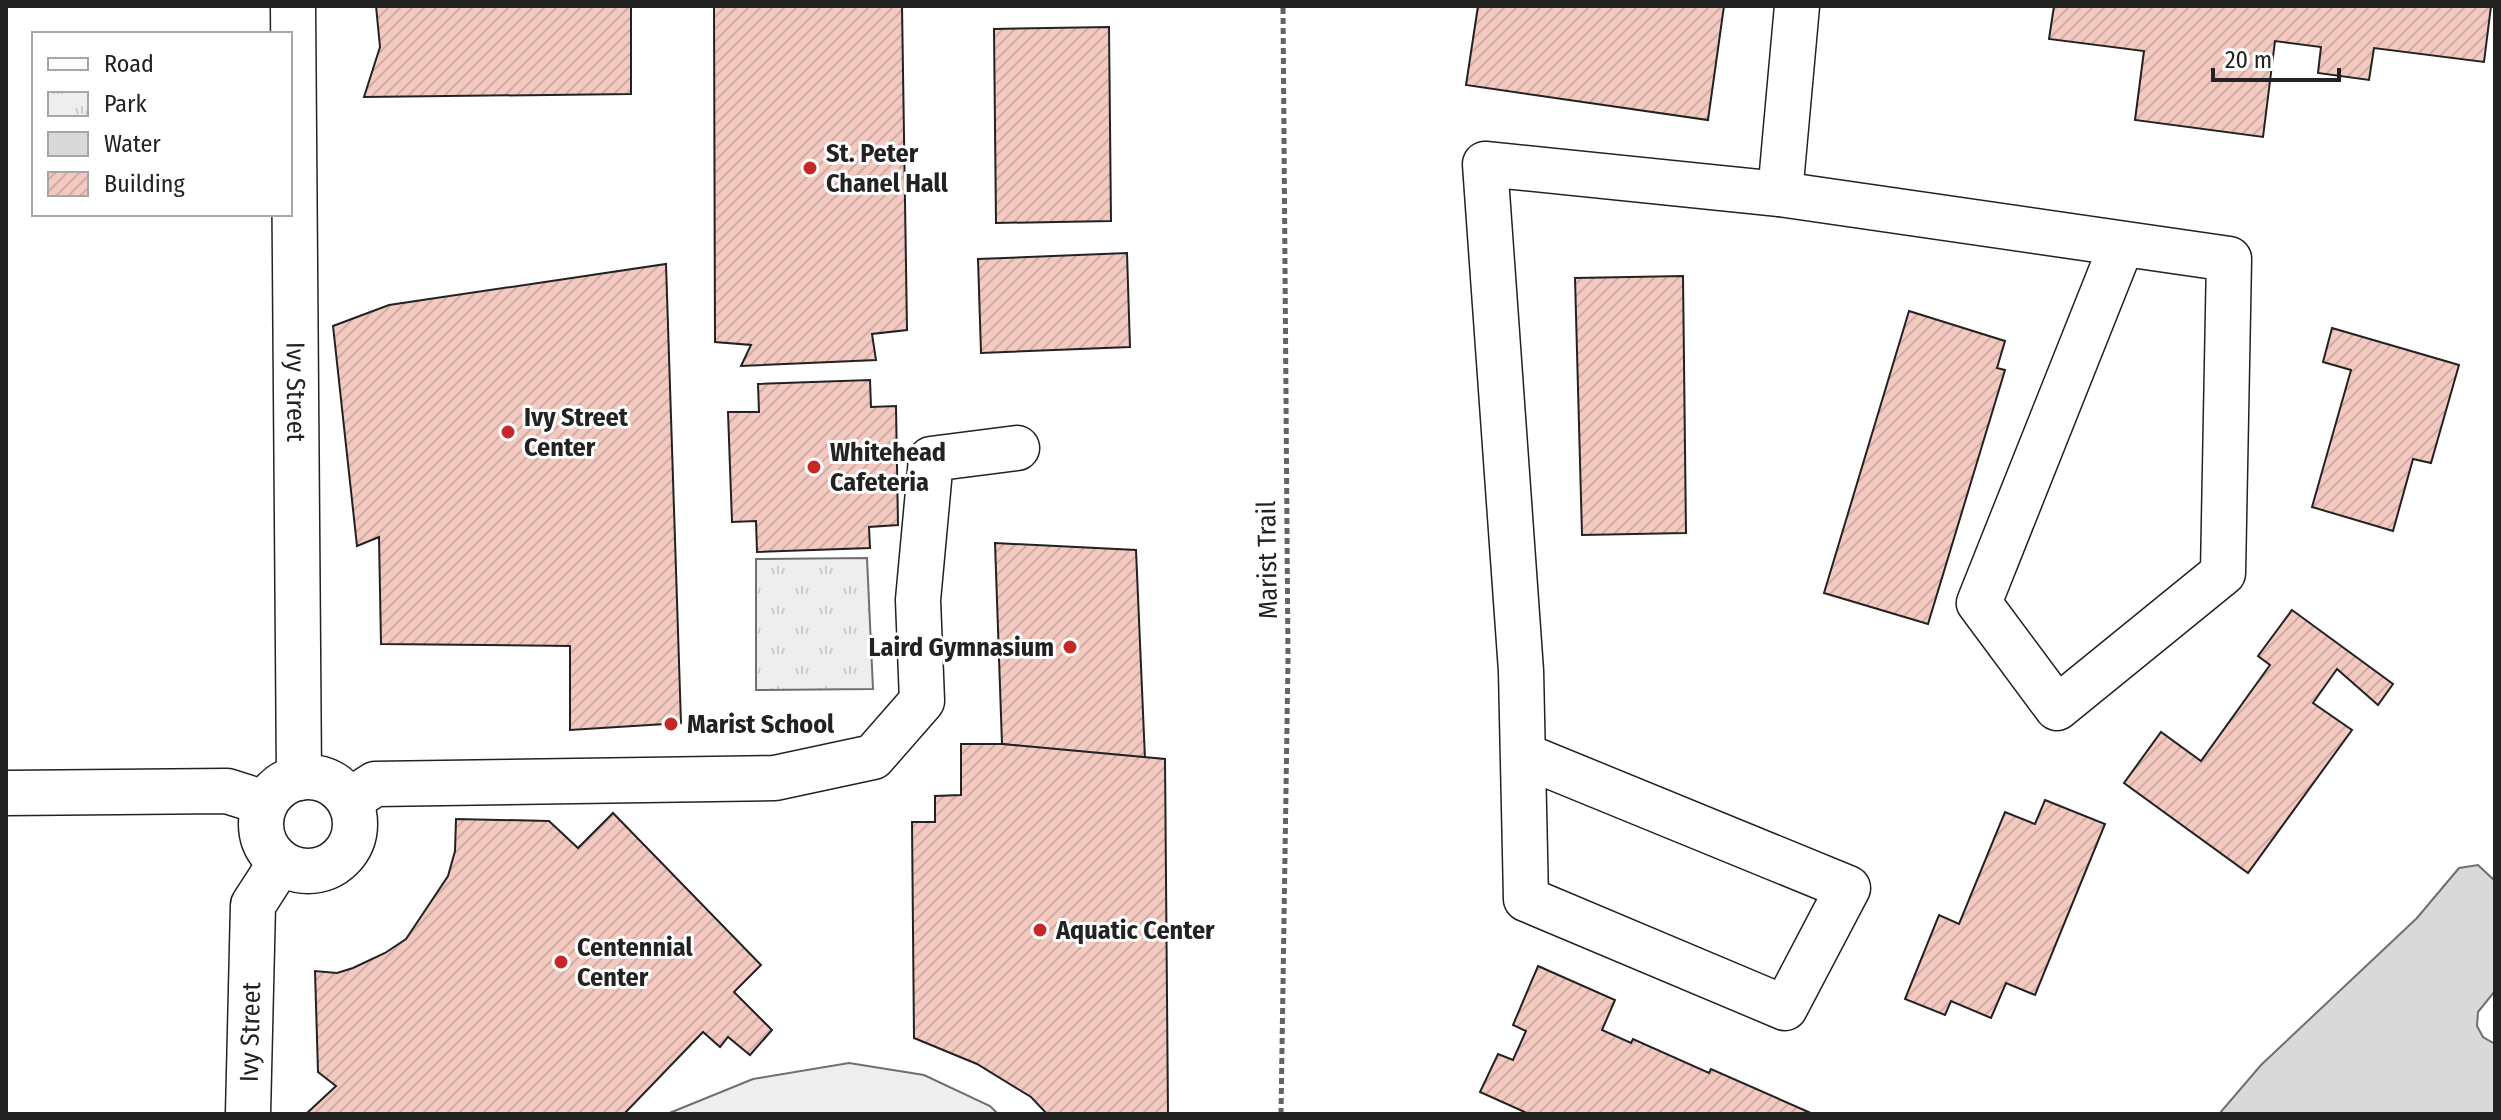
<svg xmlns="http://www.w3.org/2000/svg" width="2501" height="1120" font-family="'Fira Sans Condensed',sans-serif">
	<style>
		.park { fill: url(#park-tufts); stroke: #6f6f6f; stroke-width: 2 }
		.garden { fill: #eee; stroke: #6f6f6f; stroke-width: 2 }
		.water { fill: #d9d9d9; stroke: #6f6f6f; stroke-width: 2 }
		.building { fill: url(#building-hatch); stroke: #222; stroke-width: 2 }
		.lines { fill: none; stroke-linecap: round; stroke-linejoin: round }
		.minor-casing { stroke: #222; stroke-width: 47 }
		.path { stroke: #646464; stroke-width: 5; stroke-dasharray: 6 4; stroke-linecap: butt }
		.minor { stroke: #fff; stroke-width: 44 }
		.poi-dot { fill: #c62828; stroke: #fff; stroke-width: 3 }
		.labels { text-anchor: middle; stroke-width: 6; stroke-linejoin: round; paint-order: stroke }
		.poi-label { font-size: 26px; font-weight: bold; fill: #222; stroke: #fff; text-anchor: start }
		.street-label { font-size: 26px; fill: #222; stroke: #fff }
	</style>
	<defs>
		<pattern id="park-tufts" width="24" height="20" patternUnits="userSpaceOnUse" patternTransform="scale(2)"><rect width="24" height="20" fill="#eee"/><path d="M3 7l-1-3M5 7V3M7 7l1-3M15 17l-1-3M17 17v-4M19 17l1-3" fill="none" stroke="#ccc"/></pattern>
		<pattern id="building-hatch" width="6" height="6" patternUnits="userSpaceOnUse" patternTransform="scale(2)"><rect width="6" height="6" fill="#f3c9c0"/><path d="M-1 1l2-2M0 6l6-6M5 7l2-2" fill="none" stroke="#d0aca5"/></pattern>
	</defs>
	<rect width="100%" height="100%" fill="#fff"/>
	<!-- park -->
	<path class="park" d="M 867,558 L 873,689 L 756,690 L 756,559 Z"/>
	<!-- garden -->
	<path class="garden" d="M 849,1063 L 924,1075 L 990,1106 L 998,1114 L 667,1114 L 753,1079 Z"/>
	<!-- water -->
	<path class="water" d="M 2478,865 L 2495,881 L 2495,991 L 2478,1012 L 2477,1026 L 2483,1037 L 2495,1044 L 2495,1114 L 2219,1114 L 2261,1065 L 2417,918 L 2459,868 Z"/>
	<!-- building -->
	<g class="building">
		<path d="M 376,6 L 631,6 L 631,94 L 364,97 L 380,47 Z"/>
		<path d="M 714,6 L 902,6 L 907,330 L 872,334 L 876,360 L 741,366 L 751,345 L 715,342 Z"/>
		<path d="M 1478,6 L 1724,6 L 1708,120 L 1466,85 Z"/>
		<path d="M 2054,6 L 2491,6 L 2484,62 L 2374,48 L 2369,80 L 2318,73 L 2321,47 L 2275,41 L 2263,137 L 2135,120 L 2144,51 L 2049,39 Z"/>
		<path d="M 1109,27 L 1111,221 L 996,223 L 994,29 Z"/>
		<path d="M 1127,253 L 1130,347 L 981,353 L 978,259 Z"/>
		<path d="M 666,264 L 681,723 L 570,730 L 570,646 L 381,644 L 379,537 L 357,546 L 333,326 L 389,305 Z"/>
		<path d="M 1683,276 L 1686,533 L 1582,535 L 1575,278 Z"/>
		<path d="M 1909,311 L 2005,341 L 1997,368 L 2005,370 L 1928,624 L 1824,593 Z"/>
		<path d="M 2332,328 L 2459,365 L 2431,463 L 2413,459 L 2393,531 L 2312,507 L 2351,370 L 2323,362 Z"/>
		<path d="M 870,380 L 871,407 L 896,406 L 898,525 L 869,527 L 870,548 L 757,552 L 756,521 L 732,522 L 728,412 L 759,412 L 758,384 Z"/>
		<path d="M 995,543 L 1136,550 L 1145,759 L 1002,744 Z"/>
		<path d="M 2292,610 L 2393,684 L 2378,705 L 2337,669 L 2313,703 L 2352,730 L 2248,873 L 2124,783 L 2161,732 L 2201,761 L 2270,665 L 2258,656 Z"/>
		<path d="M 961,744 L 1002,744 L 1165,759 L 1168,1114 L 1047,1114 L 1031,1097 L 977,1064 L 914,1038 L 912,822 L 935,822 L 935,796 L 961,795 Z"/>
		<path d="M 2045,800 L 2105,824 L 2035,995 L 2006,983 L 1991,1018 L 1951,1001 L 1945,1015 L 1905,999 L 1939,915 L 1959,924 L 2005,812 L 2035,824 Z"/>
		<path d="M 613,813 L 761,965 L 734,992 L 772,1030 L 750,1055 L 728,1037 L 720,1047 L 703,1032 L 624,1114 L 306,1114 L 336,1086 L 318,1072 L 315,971 L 337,973 L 353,968 L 385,953 L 406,939 L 448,876 L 455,851 L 456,819 L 549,821 L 578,848 Z"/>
		<path d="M 1538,966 L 1615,1000 L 1602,1030 L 1631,1043 L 1633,1039 L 1709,1073 L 1711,1069 L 1813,1114 L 1529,1114 L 1480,1092 L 1498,1054 L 1513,1060 L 1526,1031 L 1513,1025 Z"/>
	</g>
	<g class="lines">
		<defs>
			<g id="minor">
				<path id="s1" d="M 293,6 L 299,778"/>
				<path d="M 1780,194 L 2229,259 L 2223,573 L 2057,708 L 1979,603 L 2122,244"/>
				<path d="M 1523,755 L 1848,888 L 1785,1008 L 1526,899 L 1521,671 L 1485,164 L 1780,194 L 1797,6"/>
				<circle cx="308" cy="824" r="47"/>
				<path d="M 6,793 L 227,791 L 265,803"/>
				<path d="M 350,800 L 375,784 L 775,778 L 873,757 L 922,701 L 918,600 L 931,459 L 1017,448"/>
				<path id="s2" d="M 248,1114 L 253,905 L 280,863"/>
			</g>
		</defs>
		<!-- minor casing -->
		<use href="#minor" class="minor-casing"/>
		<!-- path -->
		<path class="path" d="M 1281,1114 L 1288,660 L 1283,6"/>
		<!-- minor -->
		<use href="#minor" class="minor"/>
	</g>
	<!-- markers -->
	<g class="poi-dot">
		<circle cx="810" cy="168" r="8"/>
		<circle cx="508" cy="432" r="8"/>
		<circle cx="814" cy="467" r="8"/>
		<circle cx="1070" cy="647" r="8"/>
		<circle cx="671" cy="724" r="8"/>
		<circle cx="1040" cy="930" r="8"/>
		<circle cx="561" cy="962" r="8"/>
	</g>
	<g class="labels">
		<!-- poi labels -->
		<g class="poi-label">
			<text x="826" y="162">St. Peter<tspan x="826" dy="30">Chanel Hall</tspan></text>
			<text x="524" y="426">Ivy Street<tspan x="524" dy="30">Center</tspan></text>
			<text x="830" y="461">Whitehead<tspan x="830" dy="30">Cafeteria</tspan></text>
			<text x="1054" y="656" text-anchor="end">Laird Gymnasium</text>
			<text x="687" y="733">Marist School</text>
			<text x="1056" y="939">Aquatic Center</text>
			<text x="577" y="956">Centennial<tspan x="577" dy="30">Center</tspan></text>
		</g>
		<!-- street labels -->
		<g class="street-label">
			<text dy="9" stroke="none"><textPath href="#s1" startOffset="386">Ivy Street</textPath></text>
			<text transform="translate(1267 560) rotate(-91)" y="9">Marist Trail</text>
			<text dy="9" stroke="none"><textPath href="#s2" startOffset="82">Ivy Street</textPath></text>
		</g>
	</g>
	<!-- border -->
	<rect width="2501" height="1120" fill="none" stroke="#222222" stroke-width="16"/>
	<!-- legend -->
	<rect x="32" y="32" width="260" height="184" fill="#ffffff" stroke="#a7a7a7" stroke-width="2"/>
	<rect x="48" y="58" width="40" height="12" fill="#ffffff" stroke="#a7a7a7" stroke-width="2"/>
	<text x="104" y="72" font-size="24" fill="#222222">Road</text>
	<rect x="48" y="92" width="40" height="24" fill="url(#park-tufts)" stroke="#a7a7a7" stroke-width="2"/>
	<text x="104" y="112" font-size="24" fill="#222222">Park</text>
	<rect x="48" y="132" width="40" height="24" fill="#d9d9d9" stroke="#a7a7a7" stroke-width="2"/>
	<text x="104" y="152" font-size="24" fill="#222222">Water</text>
	<rect x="48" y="172" width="40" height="24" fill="url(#building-hatch)" stroke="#a7a7a7" stroke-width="2"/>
	<text x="104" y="192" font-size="24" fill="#222222">Building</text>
	<!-- scale -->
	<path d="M2213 68v12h126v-12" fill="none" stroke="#222222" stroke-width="4"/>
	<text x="2225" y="68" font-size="24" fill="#222222" stroke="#ffffff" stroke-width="6" paint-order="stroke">20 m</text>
</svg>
